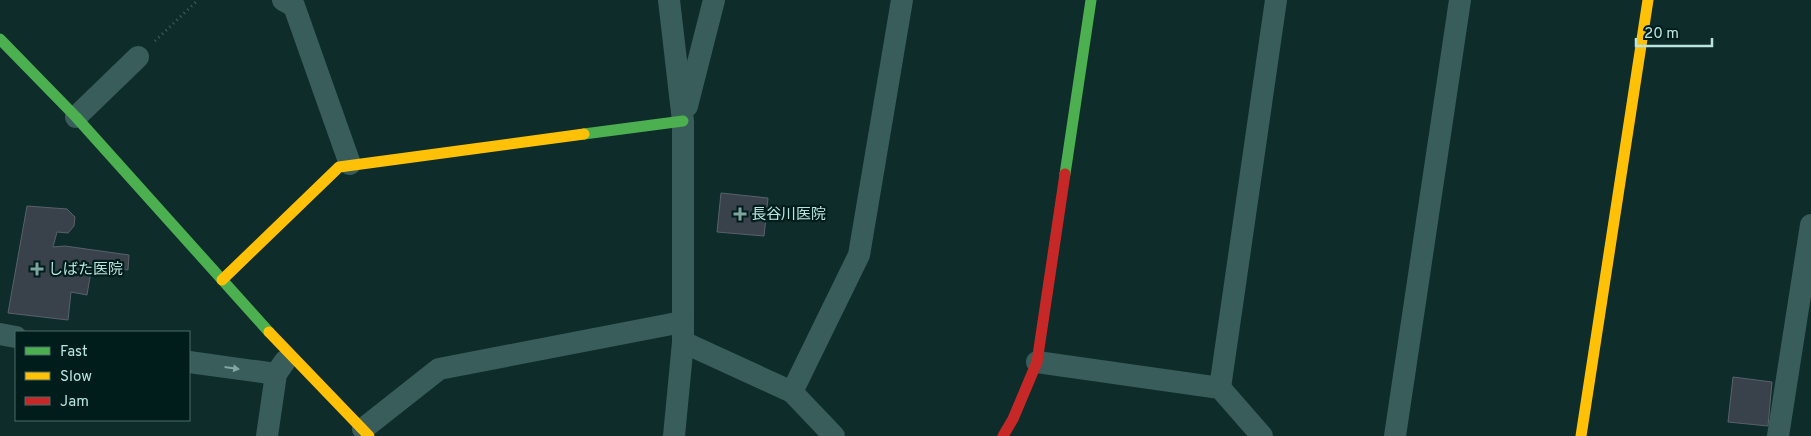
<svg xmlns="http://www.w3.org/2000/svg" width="1811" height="436" font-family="Overpass,'Noto Sans JP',sans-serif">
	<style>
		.building { fill: #39424b; stroke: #59616b }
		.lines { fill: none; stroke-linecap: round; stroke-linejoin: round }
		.path { stroke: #42615f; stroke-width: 3; stroke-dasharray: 1 4; stroke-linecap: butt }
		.street { stroke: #385d5a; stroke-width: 22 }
		.fast { stroke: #4caf50; stroke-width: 11 }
		.slow { stroke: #ffc107; stroke-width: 11 }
		.jam { stroke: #c62828; stroke-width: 11 }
		.oneway { fill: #80a7a3 }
		.poi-dot { fill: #7ea4a0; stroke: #011d1b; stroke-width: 2 }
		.labels { text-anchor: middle; stroke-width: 4.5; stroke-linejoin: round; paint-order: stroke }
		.poi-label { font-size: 15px; fill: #bae4df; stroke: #011d1b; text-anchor: start }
	</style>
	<rect width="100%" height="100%" fill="#0e2c2a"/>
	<!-- building -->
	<g class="building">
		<path d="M 721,193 L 768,198 L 764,236 L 717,232 Z"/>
		<path d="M 27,206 L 67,209 L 75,217 L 74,226 L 68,233 L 57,232 L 53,247 L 65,246 L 129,255 L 128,270 L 92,265 L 87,295 L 71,292 L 68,320 L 8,313 Z"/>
		<path d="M 1733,377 L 1772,382 L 1768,426 L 1728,422 Z"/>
	</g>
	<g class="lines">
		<!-- path -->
		<path class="path" d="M 155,41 L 198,0"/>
		<!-- street -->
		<g class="street">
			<path d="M 283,0 L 294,6 L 350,164"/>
			<path d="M 669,0 L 683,121 L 683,342 L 674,436"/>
			<path d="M 687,106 L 714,0"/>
			<path d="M 76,117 L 138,57"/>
			<path d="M 0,334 L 16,337"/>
			<path d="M 683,342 L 792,392 L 834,436"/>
			<path d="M 189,362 L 276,374"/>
			<path d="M 1037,362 L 1220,388 L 1262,436"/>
			<path d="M 1220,388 L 1276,0"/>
			<path d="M 792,392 L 859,255 L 902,0"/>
			<path d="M 363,429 L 439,369 L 682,322"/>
			<path d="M 267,436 L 276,374 L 285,361"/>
			<path d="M 1395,436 L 1460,0"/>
			<path d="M 1778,436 L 1811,225"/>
		</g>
		<!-- fast -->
		<g class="fast">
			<path d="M 0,39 L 76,117 L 269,332"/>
			<path d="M 584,134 L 683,121"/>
			<path d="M 1065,174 L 1091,0"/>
		</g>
		<!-- slow -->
		<g class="slow">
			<path d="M 222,280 L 339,167 L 584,134"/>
			<path d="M 269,332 L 369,436"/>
			<path d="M 1581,436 L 1648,0"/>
		</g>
		<!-- jam -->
		<path class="jam" d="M 1003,436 L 1013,419 L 1037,362 L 1065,174"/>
	</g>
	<!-- one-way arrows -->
	<defs><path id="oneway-solid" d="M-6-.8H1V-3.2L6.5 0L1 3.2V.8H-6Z" transform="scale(1.25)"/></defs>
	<use class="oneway" href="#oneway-solid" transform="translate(232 368) rotate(8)"/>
	<!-- markers -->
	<g class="poi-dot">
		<path d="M737.5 206.5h5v5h5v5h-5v5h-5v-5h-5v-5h5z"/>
		<path d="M34.5 261.5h5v5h5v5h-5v5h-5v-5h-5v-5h5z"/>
	</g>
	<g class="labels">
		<!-- poi labels -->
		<g class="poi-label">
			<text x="751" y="219">長谷川医院</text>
			<text x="48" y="274">しばた医院</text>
		</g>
	</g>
	<!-- legend -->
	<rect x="15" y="331" width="175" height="90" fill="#011d1b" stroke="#4b6d69"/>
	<rect x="25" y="347" width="25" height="8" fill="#4caf50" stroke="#4b6d69"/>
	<text x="60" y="356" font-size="15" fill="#bae4df">Fast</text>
	<rect x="25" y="372" width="25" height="8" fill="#ffc107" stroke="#4b6d69"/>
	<text x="60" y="381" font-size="15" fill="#bae4df">Slow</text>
	<rect x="25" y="397" width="25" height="8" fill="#c62828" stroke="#4b6d69"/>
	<text x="60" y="406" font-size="15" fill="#bae4df">Jam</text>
	<!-- scale -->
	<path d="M1636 38v8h76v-8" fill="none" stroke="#bae4df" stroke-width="2.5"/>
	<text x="1644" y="38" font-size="15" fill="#bae4df" stroke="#011d1b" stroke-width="4" paint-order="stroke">20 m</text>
</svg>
